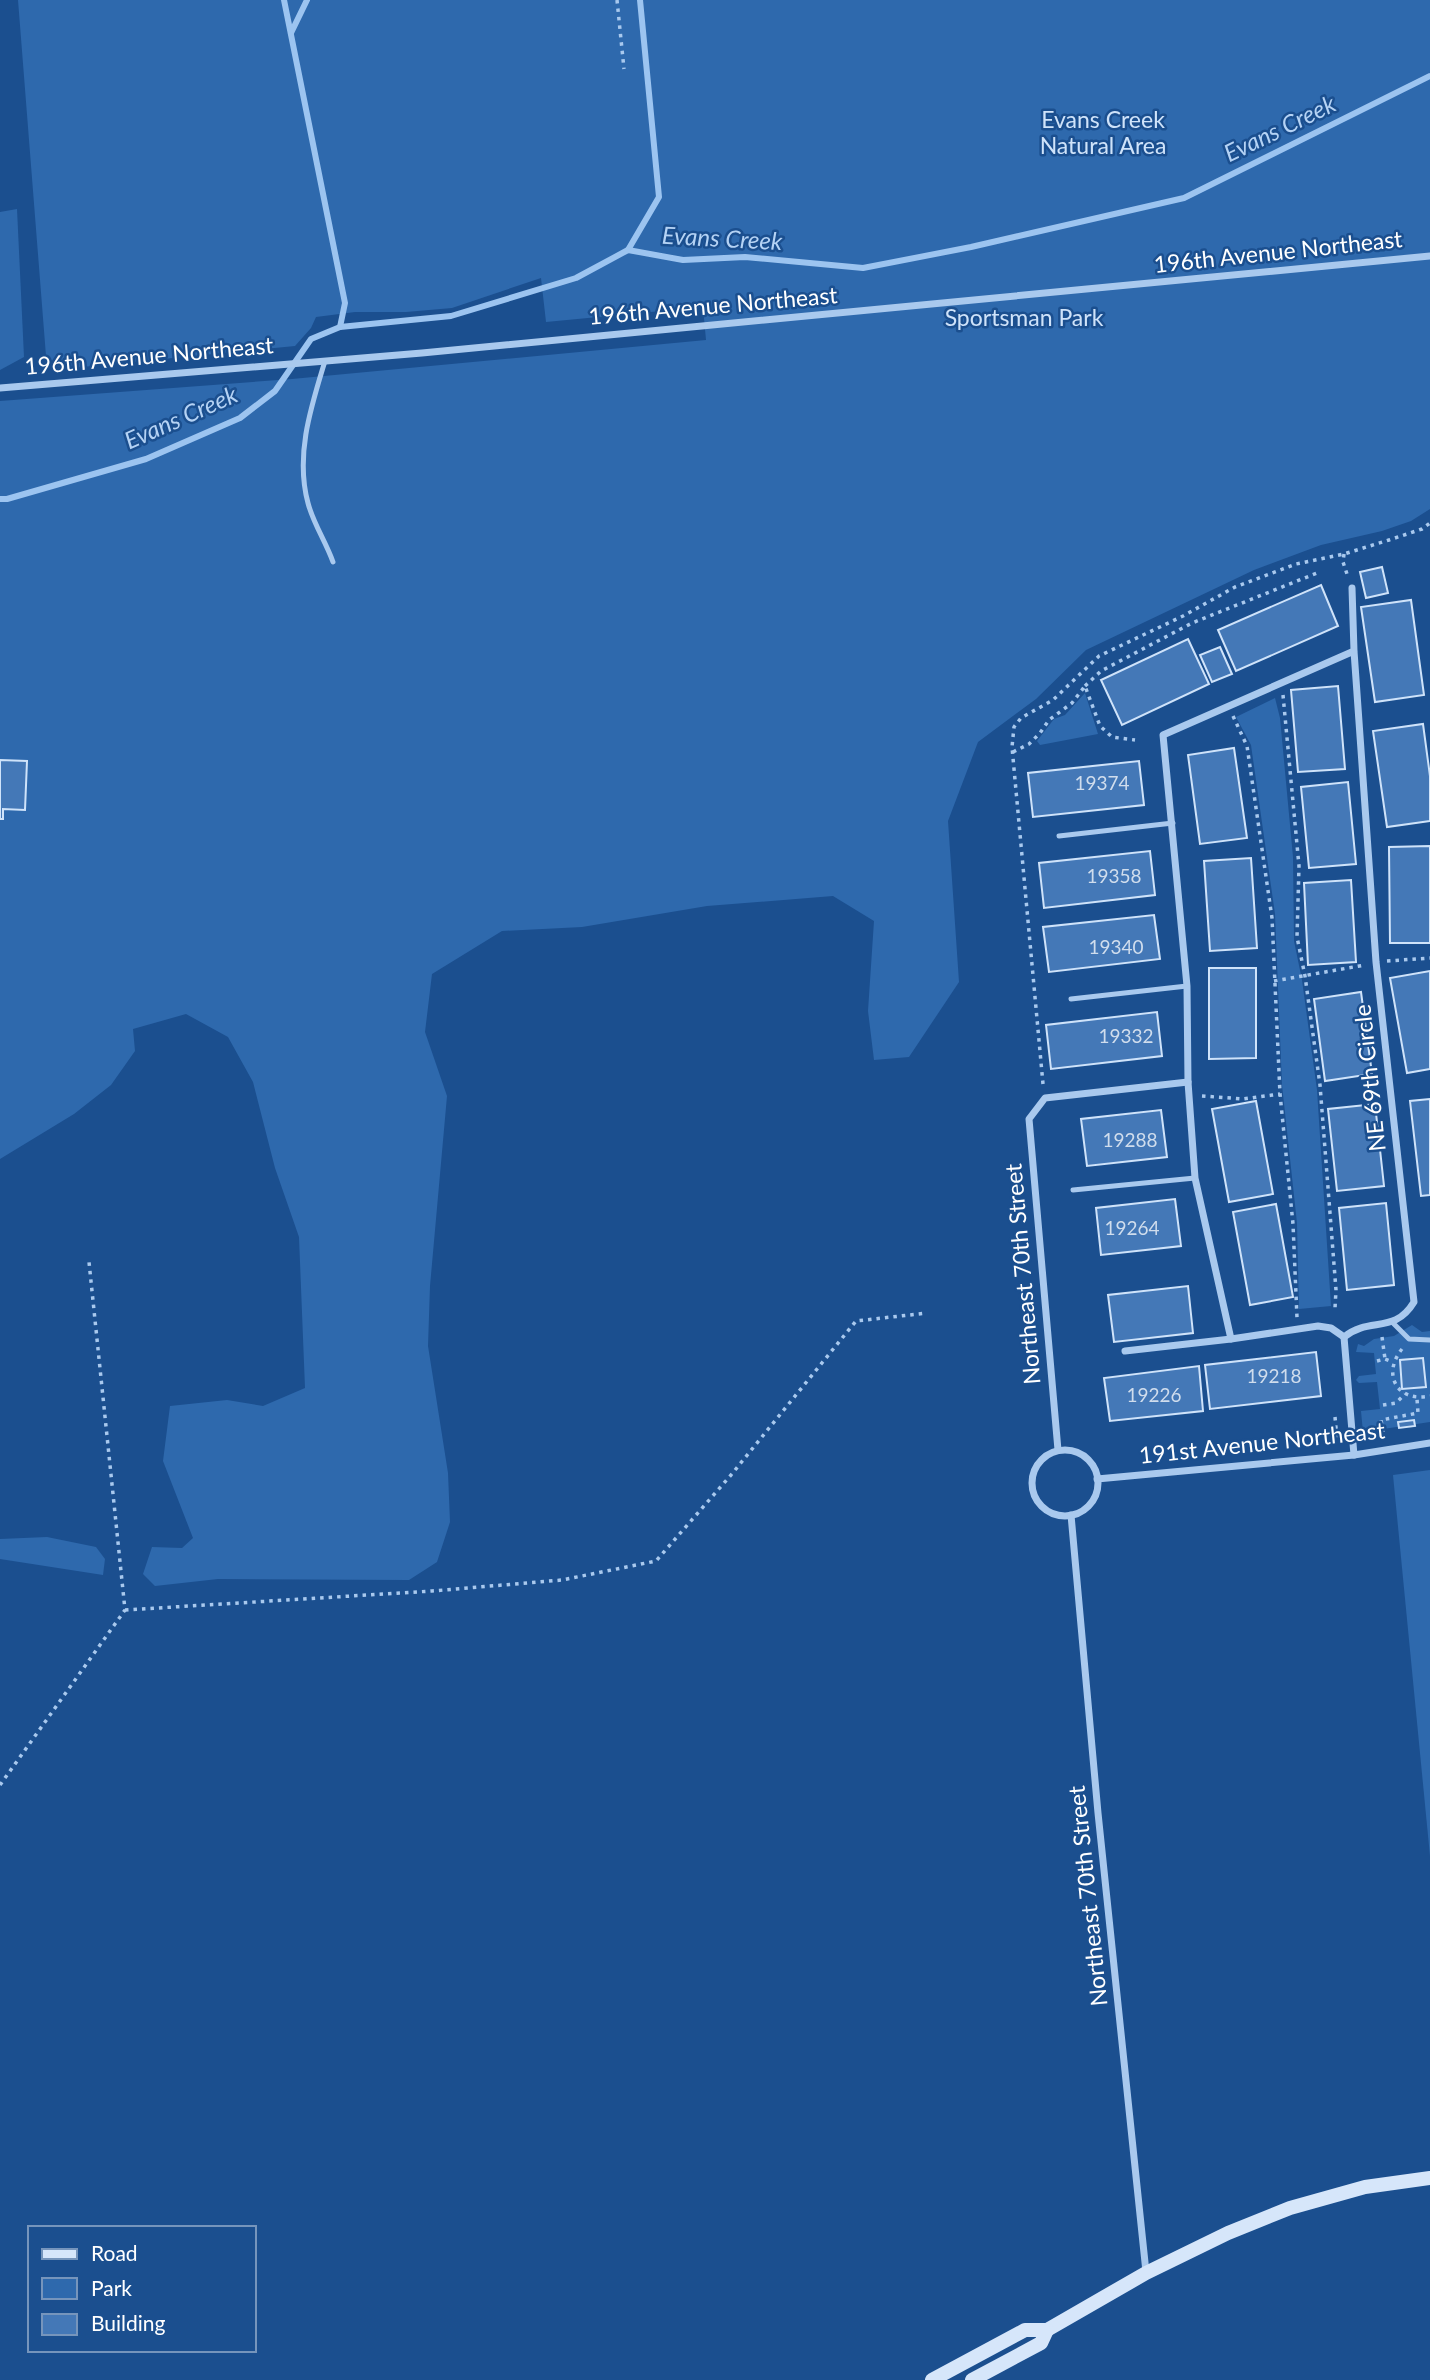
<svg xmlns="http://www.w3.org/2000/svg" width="1430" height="2380" font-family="Lato,sans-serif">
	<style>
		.green { fill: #2e69ad }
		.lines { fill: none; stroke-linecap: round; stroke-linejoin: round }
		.stream { stroke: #9cc4f0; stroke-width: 6 }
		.building { fill: #4478b7; stroke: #cfe3fa; stroke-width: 2 }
		.path { stroke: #a9c9ee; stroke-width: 3.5; stroke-dasharray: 3.5 5; stroke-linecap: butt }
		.lane { stroke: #a9c9ee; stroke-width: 5 }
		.street { stroke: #a9c9ee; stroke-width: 7 }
		.secondary { stroke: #d6e6fa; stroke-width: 14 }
		.labels { text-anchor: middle; stroke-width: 5; stroke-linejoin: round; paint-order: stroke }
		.number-label { font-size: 19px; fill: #d0dded }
		.park-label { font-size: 23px; fill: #cfe3fa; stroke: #1b4f8f }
		.street-label { font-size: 23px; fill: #fff; stroke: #1b4f8f }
		.water-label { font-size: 24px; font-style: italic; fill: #b5d3f5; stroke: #1b4f8f }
	</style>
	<rect width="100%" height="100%" fill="#1b4f8f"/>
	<!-- green -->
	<g class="green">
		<path d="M 18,0 L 1430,0 L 1430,509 L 1411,521 L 1382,531 L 1321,545 L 1254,570 L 1086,650 L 1036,699 L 978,742 L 948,821 L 959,982 L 909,1057 L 874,1060 L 868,1011 L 874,921 L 833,896 L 707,906 L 582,927 L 502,931 L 432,974 L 425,1032 L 447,1096 L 430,1286 L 428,1346 L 448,1473 L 450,1522 L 437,1562 L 409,1580 L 218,1579 L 155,1586 L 143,1574 L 152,1547 L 182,1548 L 193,1538 L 163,1461 L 170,1406 L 227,1400 L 263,1406 L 305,1388 L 299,1237 L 275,1168 L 253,1082 L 228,1037 L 186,1014 L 133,1029 L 135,1051 L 111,1085 L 74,1114 L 0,1159 L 0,401 L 292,379 L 706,340 L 703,307 L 546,322 L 541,278 L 452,308 L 406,312 L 355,312 L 316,317 L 311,328 L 295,346 L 62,369 L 46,356 Z"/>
		<path d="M 17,209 L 24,357 L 0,370 L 0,212 Z"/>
		<path d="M 1085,693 L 1098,734 L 1040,745 L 1037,741 L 1054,719 L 1065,715 Z"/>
		<path d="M 1275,698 L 1280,718 L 1293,857 L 1294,941 L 1302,980 L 1317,1090 L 1331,1306 L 1299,1309 L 1297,1223 L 1282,1085 L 1275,914 L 1251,745 L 1236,717 Z"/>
		<path d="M 1412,1325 L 1422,1332 L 1430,1331 L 1430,1422 L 1363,1432 L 1361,1411 L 1380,1409 L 1377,1382 L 1359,1383 L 1356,1380 L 1359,1376 L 1376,1374 L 1374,1353 L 1356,1352 L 1358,1344 L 1364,1346 L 1374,1339 L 1394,1336 Z"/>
		<path d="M 1430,1470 L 1430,1856 L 1393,1475 Z"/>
		<path d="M 47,1537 L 96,1547 L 105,1559 L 103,1575 L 0,1559 L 0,1539 Z"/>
	</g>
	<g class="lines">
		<!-- stream -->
		<g class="stream">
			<path d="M 284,0 L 345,303 L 340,327"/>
			<path d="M 291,33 L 307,0"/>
			<path d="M 628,250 L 659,197 L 640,0"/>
			<path d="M 0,499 L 7,499 L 146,459 L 240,418 L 275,391 L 311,339 L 340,327 L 451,316 L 576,278 L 628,250 L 683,260 L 745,257 L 863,268 L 971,247 L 1184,198 L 1430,76"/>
		</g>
	</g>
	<!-- building -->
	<g class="building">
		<path d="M 1382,567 L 1388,593 L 1366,598 L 1360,572 Z"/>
		<path d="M 1321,585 L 1338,626 L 1236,671 L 1218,630 Z"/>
		<path d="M 1411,600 L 1424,695 L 1375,702 L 1361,607 Z"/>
		<path d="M 1188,639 L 1209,684 L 1122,725 L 1101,680 Z"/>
		<path d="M 1220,647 L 1232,674 L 1212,682 L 1200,655 Z"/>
		<path d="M 1338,686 L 1345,769 L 1298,772 L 1291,690 Z"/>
		<path d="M 1423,724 L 1430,776 L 1430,821 L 1387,827 L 1373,731 Z"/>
		<path d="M 1234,748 L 1247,838 L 1200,844 L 1188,755 Z"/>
		<path d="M 0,760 L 27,761 L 25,810 L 3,809 L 3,819 L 0,819 Z"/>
		<path d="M 1139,761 L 1144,805 L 1033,817 L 1028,773 Z"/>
		<path d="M 1348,782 L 1356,864 L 1309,868 L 1301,787 Z"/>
		<path d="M 1430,846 L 1430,943 L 1390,943 L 1389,847 Z"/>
		<path d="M 1150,851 L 1155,895 L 1044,908 L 1039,863 Z"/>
		<path d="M 1251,858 L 1257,948 L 1210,951 L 1204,861 Z"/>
		<path d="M 1351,880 L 1356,962 L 1308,965 L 1304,883 Z"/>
		<path d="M 1154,915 L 1160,959 L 1049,972 L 1043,927 Z"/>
		<path d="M 1209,968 L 1256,968 L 1256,1058 L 1209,1059 Z"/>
		<path d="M 1430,971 L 1430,1069 L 1407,1073 L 1390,978 Z"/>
		<path d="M 1361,992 L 1372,1074 L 1325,1081 L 1314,999 Z"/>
		<path d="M 1157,1012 L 1162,1056 L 1051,1069 L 1046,1025 Z"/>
		<path d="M 1430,1099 L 1430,1195 L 1421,1196 L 1410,1101 Z"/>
		<path d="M 1256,1101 L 1273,1194 L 1229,1202 L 1212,1109 Z"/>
		<path d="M 1375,1104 L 1384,1186 L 1337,1191 L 1328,1109 Z"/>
		<path d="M 1161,1110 L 1167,1157 L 1087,1166 L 1081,1119 Z"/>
		<path d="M 1175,1199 L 1181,1246 L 1101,1255 L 1096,1208 Z"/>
		<path d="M 1386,1203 L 1394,1285 L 1347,1290 L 1339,1208 Z"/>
		<path d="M 1276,1204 L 1293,1297 L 1250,1305 L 1233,1212 Z"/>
		<path d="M 1188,1286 L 1193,1333 L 1114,1342 L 1108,1295 Z"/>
		<path d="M 1316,1352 L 1321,1396 L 1210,1409 L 1205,1365 Z"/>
		<path d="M 1423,1358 L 1426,1387 L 1402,1389 L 1400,1360 Z"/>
		<path d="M 1199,1366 L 1203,1411 L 1110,1421 L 1104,1378 Z"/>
		<path d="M 1414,1420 L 1415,1426 L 1399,1428 L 1398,1422 Z"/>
	</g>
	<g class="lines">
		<!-- path -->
		<g class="path">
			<path d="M 617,0 L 624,69"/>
			<path d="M 1344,554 L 1343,562 L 1348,577"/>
			<path d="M 1085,686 L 1101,671 L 1192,623 L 1317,573"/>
			<path d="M 1283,695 L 1299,866 L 1297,937 L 1305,976 L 1320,1085 L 1336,1290 L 1335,1308"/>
			<path d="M 1233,716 L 1247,746 L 1272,918 L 1280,1094 L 1293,1224 L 1297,1318"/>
			<path d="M 1013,752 L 1029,744 L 1040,733 L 1049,720 L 1072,703 L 1085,686 L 1100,726 L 1112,737 L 1135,740"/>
			<path d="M 1387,961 L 1430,958"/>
			<path d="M 1274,981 L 1365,965"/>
			<path d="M 1043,1084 L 1012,747 L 1014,727 L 1021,718 L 1053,700 L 1099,656 L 1183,616 L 1235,587 L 1296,564 L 1344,554 L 1389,540 L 1422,529 L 1430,523"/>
			<path d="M 1202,1096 L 1243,1099 L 1280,1094"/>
			<path d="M 1382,1337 L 1385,1359"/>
			<path d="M 1402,1349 C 1381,1375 1398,1403 1430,1396"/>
			<path d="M 1377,1361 L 1385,1359 L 1393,1362"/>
			<path d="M 1383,1405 L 1396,1403 L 1405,1394"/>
			<path d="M 1335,1417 L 1337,1439"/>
			<path d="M 1383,1432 L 1381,1420 L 1418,1413 L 1417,1399"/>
			<path d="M 125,1610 L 432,1591 L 562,1580 L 656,1561 L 731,1475 L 856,1321 L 927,1313"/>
			<path d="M 0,1785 L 125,1610 L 89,1262"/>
		</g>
		<!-- lane -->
		<g class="lane">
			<path d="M 325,361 C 311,407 295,455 308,503 C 313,523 326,542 333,562"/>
			<path d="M 1059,836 L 1173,823"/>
			<path d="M 1071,999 L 1187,986"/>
			<path d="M 1073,1190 L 1195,1178"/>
			<path d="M 1392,1322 L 1409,1339 L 1430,1340"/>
		</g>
		<!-- street -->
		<g class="street">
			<path d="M 0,388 L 422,353 L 1430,256"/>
			<path d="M 1352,588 L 1354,651 L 1376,962 L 1414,1302 C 1394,1335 1370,1316 1344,1337 L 1331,1328 L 1318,1326 L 1231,1339 L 1195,1178 L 1188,1082 L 1187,986 L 1163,735 L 1354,651"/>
			<path d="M 1344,1337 L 1354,1455"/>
			<path d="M 1125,1351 L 1231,1339"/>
			<path d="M 1058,1450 L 1029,1119 L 1045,1098 L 1188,1082"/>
			<circle cx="1065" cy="1483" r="33"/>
			<path d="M 1097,1479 L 1354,1455 L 1430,1443"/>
			<path d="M 1071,1515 L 1098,1813 L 1146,2272"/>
		</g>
		<!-- secondary -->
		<g class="secondary">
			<path d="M 932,2380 L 1025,2330 L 1047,2330 L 1146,2273 L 1228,2233 L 1290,2208 L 1365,2187 L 1430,2178"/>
			<path d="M 972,2380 L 1041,2343 L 1047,2330"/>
		</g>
	</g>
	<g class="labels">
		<!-- number labels -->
		<g class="number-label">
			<text x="1102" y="790">19374</text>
			<text x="1114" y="883">19358</text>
			<text x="1116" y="954">19340</text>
			<text x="1126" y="1043">19332</text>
			<text x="1130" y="1147">19288</text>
			<text x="1132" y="1235">19264</text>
			<text x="1274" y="1383">19218</text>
			<text x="1154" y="1402">19226</text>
		</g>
		<!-- park labels -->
		<g class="park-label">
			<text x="1103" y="128">Evans Creek<tspan x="1103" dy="26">Natural Area</tspan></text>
			<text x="1024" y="326">Sportsman Park</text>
		</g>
		<!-- street labels -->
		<g class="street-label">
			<text transform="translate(1278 252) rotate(-6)" y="8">196th Avenue Northeast</text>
			<text transform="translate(713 306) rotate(-5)" y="8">196th Avenue Northeast</text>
			<text transform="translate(149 356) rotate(-5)" y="8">196th Avenue Northeast</text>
			<text transform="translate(1370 1078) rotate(-96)" y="8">NE 69th Circle</text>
			<text transform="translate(1023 1274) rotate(-95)" y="8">Northeast 70th Street</text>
			<text transform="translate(1262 1443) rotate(-6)" y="8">191st Avenue Northeast</text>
			<text transform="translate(1088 1896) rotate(-96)" y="8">Northeast 70th Street</text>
		</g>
		<!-- water labels -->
		<g class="water-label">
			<text transform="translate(1280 129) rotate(-26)" y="8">Evans Creek</text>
			<text transform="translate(722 239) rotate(3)" y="8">Evans Creek</text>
			<text transform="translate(181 418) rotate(-24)" y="8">Evans Creek</text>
		</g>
	</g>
	<!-- legend -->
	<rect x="28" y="2226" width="228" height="126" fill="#1b4f8f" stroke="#7695bc" stroke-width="2"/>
	<rect x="42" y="2249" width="35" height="10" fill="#d6e6fa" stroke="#7695bc" stroke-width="2"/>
	<text x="91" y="2261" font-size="21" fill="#ffffff">Road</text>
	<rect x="42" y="2278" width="35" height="21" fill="#2e69ad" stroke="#7695bc" stroke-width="2"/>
	<text x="91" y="2296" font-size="21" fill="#ffffff">Park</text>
	<rect x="42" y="2314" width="35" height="21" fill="#4478b7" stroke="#7695bc" stroke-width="2"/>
	<text x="91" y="2331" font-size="21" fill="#ffffff">Building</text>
</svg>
